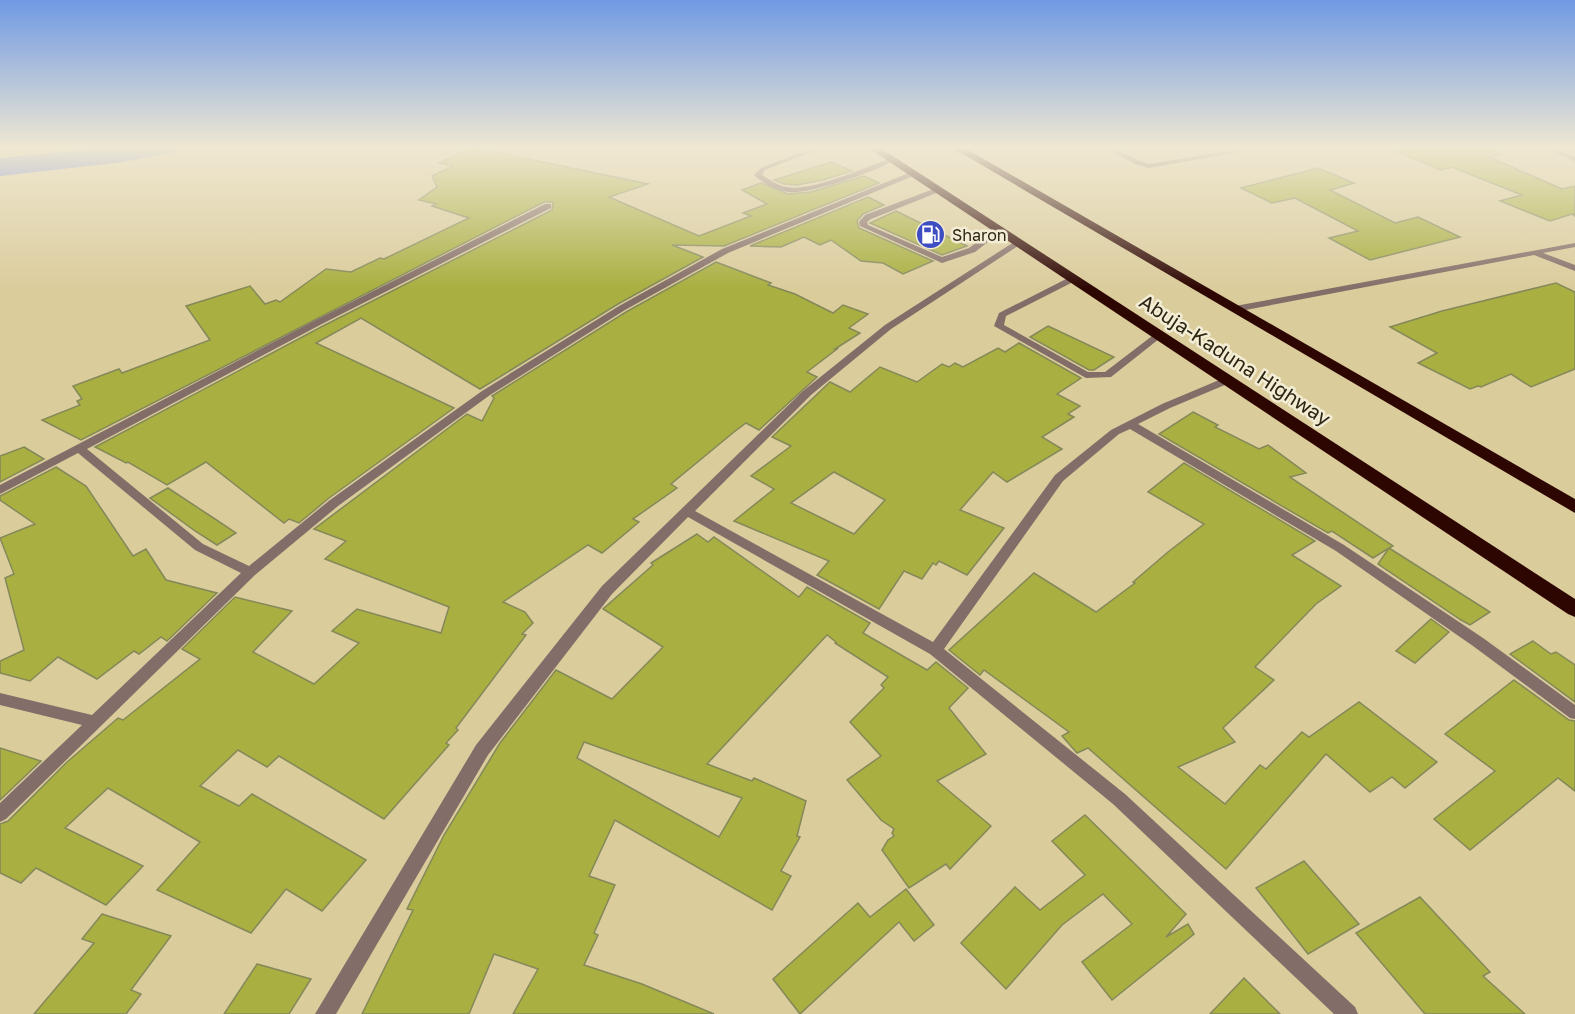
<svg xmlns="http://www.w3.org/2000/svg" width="1575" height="1014" font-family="'Golos Text',sans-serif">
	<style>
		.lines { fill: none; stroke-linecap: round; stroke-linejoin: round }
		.river { fill: #5d72df; fill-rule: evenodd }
		.building { fill: #a9af40; stroke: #84885a; stroke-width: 1.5; fill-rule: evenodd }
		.lane { fill: #836d68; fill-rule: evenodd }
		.street { fill: #836d68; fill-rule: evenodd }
		.highway { fill: #2d0602; fill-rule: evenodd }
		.labels { text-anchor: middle; stroke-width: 5; stroke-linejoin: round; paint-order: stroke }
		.far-poi-label { font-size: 16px; fill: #2c2613; stroke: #f4edd5; text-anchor: start }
		.street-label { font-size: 20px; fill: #2c2613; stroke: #f4edd5 }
	</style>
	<rect width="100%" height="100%" fill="#dbcc9c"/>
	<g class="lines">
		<!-- river -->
		<path class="river" d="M 110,147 L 177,147 L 173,153 L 115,163 L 0,176 L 0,158 Z"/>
	</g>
	<!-- building -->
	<g class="building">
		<path d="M 471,147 L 648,184 L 609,197 L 699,236 L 751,216 L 743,213 L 767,204 L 742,190 L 761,183 L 788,194 L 811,192 L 864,176 L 879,183 L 724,246 L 672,245 L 703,257 L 618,304 L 480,389 L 361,318 L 316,343 L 454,408 L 329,498 L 299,523 L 289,519 L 284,523 L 206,462 L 167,485 L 128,462 L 126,463 L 95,447 L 321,327 L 552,210 L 553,202 L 544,202 L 81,440 L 42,420 L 80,405 L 77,401 L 82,399 L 73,386 L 119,369 L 122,373 L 210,340 L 186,306 L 250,286 L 265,304 L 276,300 L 280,302 L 326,269 L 351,272 L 380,258 L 384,259 L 469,218 L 432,206 L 436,204 L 419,200 L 437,187 L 432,176 L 453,166 L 439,163 Z"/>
		<path d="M 1386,147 L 1499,147 L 1500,154 L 1489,157 L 1562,189 L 1575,186 L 1575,216 L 1572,214 L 1550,221 L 1500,201 L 1522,195 L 1452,167 L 1441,170 Z"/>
		<path d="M 831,162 L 852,171 L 823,180 L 797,185 L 784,184 L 774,180 Z"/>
		<path d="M 1318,168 L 1354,183 L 1330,190 L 1395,223 L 1418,217 L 1460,237 L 1370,260 L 1329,238 L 1358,231 L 1295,198 L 1272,203 L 1241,188 Z"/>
		<path d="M 868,197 L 884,205 L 863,214 L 857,221 L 859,228 L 933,261 L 903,274 L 883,263 L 861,261 L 831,240 L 820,245 L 804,237 L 781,247 L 750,246 Z"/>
		<path d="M 896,211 L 967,246 L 942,255 L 870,223 Z"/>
		<path d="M 716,262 L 771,283 L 768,285 L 795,294 L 833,313 L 843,305 L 868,314 L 849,328 L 860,333 L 835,349 L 837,349 L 807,372 L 817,377 L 759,430 L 746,423 L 734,432 L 671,484 L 677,488 L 633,519 L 639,522 L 602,553 L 588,545 L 503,602 L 525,612 L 533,623 L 522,634 L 526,635 L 456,728 L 458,730 L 446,743 L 449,745 L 384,819 L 279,756 L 267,767 L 238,750 L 200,786 L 239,806 L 252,794 L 366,860 L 322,911 L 286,889 L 251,933 L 157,890 L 200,842 L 108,788 L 65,828 L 143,866 L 106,905 L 36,868 L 21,883 L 0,873 L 0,824 L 8,821 L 67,762 L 118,718 L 123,720 L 200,659 L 182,649 L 235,597 L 292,611 L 253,652 L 314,684 L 359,643 L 332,631 L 357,609 L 441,633 L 449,607 L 325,559 L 346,541 L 314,529 L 467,414 L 482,421 L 494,398 L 492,396 L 626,312 Z"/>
		<path d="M 1556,283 L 1575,292 L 1575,369 L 1531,387 L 1511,374 L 1481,387 L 1478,386 L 1470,389 L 1418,363 L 1437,353 L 1390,327 L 1442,311 Z"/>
		<path d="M 1048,326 L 1114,357 L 1094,370 L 1089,370 L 1030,337 Z"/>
		<path d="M 1019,343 L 1081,378 L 1057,394 L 1080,406 L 1068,414 L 1074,417 L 1042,437 L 1062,449 L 1007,482 L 993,472 L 960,510 L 1004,528 L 967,575 L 939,561 L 936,565 L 933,563 L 922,579 L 904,571 L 879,609 L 817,575 L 829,561 L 734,521 L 774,489 L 751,476 L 791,446 L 772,437 L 830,382 L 850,392 L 880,367 L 917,382 L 942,364 L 949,367 L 955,363 L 963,367 L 998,348 L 1005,352 ZM 834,472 L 885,500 L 854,534 L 791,503 Z"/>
		<path d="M 1193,412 L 1218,425 L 1215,427 L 1259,449 L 1268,445 L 1306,473 L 1290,477 L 1393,546 L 1389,548 L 1490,612 L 1470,625 L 1461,620 L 1378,564 L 1389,548 L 1373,558 L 1332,531 L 1328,533 L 1159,434 Z"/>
		<path d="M 24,447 L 44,459 L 0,482 L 0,456 Z"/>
		<path d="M 1184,463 L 1315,541 L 1292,555 L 1341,586 L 1316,604 L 1255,667 L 1274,680 L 1223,728 L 1235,742 L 1178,767 L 1225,804 L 1260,765 L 1266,769 L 1302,732 L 1309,737 L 1359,702 L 1437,762 L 1405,788 L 1392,777 L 1370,792 L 1326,754 L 1226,869 L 1088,748 L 1077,753 L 1062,736 L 1069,732 L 984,670 L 980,675 L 949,650 L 1034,573 L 1096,612 L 1135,583 L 1133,582 L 1168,552 L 1204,524 L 1148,492 Z"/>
		<path d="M 56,467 L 86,486 L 133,556 L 146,549 L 166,580 L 217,593 L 167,641 L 161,637 L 139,654 L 134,651 L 97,679 L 58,657 L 30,681 L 0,673 L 0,661 L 24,650 L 5,578 L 14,574 L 0,538 L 35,524 L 0,500 L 0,496 Z"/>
		<path d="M 168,488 L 215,519 L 236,533 L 217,545 L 195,531 L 150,498 Z"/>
		<path d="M 697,534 L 708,542 L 714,537 L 799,597 L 807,587 L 870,623 L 863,633 L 927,670 L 936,662 L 968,688 L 949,708 L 986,754 L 937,781 L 991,826 L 950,869 L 946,864 L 909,888 L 882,850 L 888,840 L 894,836 L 892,833 L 894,829 L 881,820 L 847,780 L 881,756 L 850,722 L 884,688 L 881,685 L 888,677 L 835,643 L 836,642 L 827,635 L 707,764 L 752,781 L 754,778 L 806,801 L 797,836 L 800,837 L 781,871 L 791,876 L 772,910 L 615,820 L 589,876 L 615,885 L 594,933 L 598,935 L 584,965 L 642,984 L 714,1014 L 513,1014 L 538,969 L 494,954 L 469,1014 L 362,1014 L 413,910 L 407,909 L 444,835 L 500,743 L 556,670 L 612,699 L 663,647 L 603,609 L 653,565 L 651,563 ZM 584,742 L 742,798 L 719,837 L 577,758 Z"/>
		<path d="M 1431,619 L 1449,632 L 1415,663 L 1396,651 Z"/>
		<path d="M 1533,641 L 1551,654 L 1556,652 L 1575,665 L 1575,702 L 1510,654 Z"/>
		<path d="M 1514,680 L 1569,720 L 1575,721 L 1575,791 L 1558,778 L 1470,850 L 1434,819 L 1495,771 L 1445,734 Z"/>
		<path d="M 0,748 L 41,761 L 0,800 Z"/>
		<path d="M 1085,815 L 1186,914 L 1166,937 L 1188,924 L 1194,934 L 1112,1000 L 1082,962 L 1132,924 L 1103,894 L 1062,925 L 1006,989 L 961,943 L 1015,887 L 1040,910 L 1085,875 L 1052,841 Z"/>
		<path d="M 1304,861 L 1359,924 L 1308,954 L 1256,888 Z"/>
		<path d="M 906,889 L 934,925 L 914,941 L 899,922 L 800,1014 L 773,979 L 858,903 L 870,917 Z"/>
		<path d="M 1420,897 L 1490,972 L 1483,976 L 1525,1014 L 1425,1014 L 1356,933 Z"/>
		<path d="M 102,914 L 171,936 L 131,990 L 141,994 L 126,1014 L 34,1014 L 94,943 L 82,939 Z"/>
		<path d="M 257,964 L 311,979 L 289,1014 L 224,1014 Z"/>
		<path d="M 1244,978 L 1280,1014 L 1210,1014 Z"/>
	</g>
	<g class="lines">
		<!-- lane -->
		<g class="lane">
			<path d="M 815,147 L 824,147 L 765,170 L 762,175 C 770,180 778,186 787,187 C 812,192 865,167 890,159 L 895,160 C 878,171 808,195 788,192 C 775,190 763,183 754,175 L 761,168 Z"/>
			<path d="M 936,188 L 939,188 L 939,192 L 871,219 L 867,222 L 868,225 L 942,257 L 969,248 L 995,229 L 1002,231 L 975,252 L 942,263 L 860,226 L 859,222 L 865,215 Z"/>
			<path d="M 1072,276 L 1075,277 L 1075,281 L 1006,316 L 1004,325 L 1088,372 L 1105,372 L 1156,333 L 1159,332 L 1164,335 L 1111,377 L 1086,378 L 994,326 L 999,313 Z"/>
		</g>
		<!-- street -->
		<g class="street">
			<path d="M 1104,147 C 1120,147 1133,160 1149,164 L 1251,147 L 1266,147 L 1149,168 L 1135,164 Z"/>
			<path d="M 1541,147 L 1550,147 L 1575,157 L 1575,161 Z"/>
			<path d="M 911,172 L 918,174 L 728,253 L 625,310 L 490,395 L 338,506 L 255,575 L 6,819 L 0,822 L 0,803 L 82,725 L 0,705 L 0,693 L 92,715 L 241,573 L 195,550 L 78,453 L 0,494 L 0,485 L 314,321 L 545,204 L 551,204 L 551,208 L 320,325 L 87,449 L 203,544 L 249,566 L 330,500 L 482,391 L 619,306 L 722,249 Z"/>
			<path d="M 1014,242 L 1021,244 L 891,329 L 811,395 L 695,511 L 933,642 L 1055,475 L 1111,430 L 1162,404 L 1224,378 L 1232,378 L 1232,382 L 1170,408 L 1138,424 L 1344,545 L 1483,638 L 1575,705 L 1575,719 L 1570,718 L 1473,646 L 1336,551 L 1130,429 L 1119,434 L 1063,481 L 944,649 L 1125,794 L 1355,1007 L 1358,1014 L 1334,1014 L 1113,804 L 930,654 L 688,517 L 612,594 L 488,755 L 336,1014 L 315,1014 L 476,745 L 602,586 L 803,391 L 885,325 Z"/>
			<path d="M 1575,243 L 1575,247 L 1543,253 L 1575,265 L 1575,271 L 1534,255 L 1235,312 L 1230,309 L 1235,306 Z"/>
		</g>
		<!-- highway -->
		<g class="highway">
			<path d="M 867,147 L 879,147 L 1575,599 L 1575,617 L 1568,614 Z"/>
			<path d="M 951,147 L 963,147 L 1575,499 L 1575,513 Z"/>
		</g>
	</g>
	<!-- sky -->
	<linearGradient id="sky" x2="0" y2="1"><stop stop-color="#709ae4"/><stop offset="0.51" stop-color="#efe8d2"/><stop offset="1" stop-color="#efe8d2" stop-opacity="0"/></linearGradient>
	<rect width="1575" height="289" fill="url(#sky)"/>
	<!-- icons -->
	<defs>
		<symbol id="fuel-disc" viewBox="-11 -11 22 22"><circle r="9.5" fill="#3e4dc1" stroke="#f4edd5"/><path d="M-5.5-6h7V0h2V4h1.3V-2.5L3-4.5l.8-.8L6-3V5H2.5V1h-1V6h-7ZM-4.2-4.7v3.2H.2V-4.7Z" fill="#fff"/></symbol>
	</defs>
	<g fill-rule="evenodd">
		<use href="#fuel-disc" x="914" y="218" width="33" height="33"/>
	</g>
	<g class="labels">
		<!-- far-poi labels -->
		<g class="far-poi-label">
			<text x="952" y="241">Sharon</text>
		</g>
		<!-- street labels -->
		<g class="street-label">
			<text transform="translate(1235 360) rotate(33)" y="7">Abuja-Kaduna Highway</text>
		</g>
	</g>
</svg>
